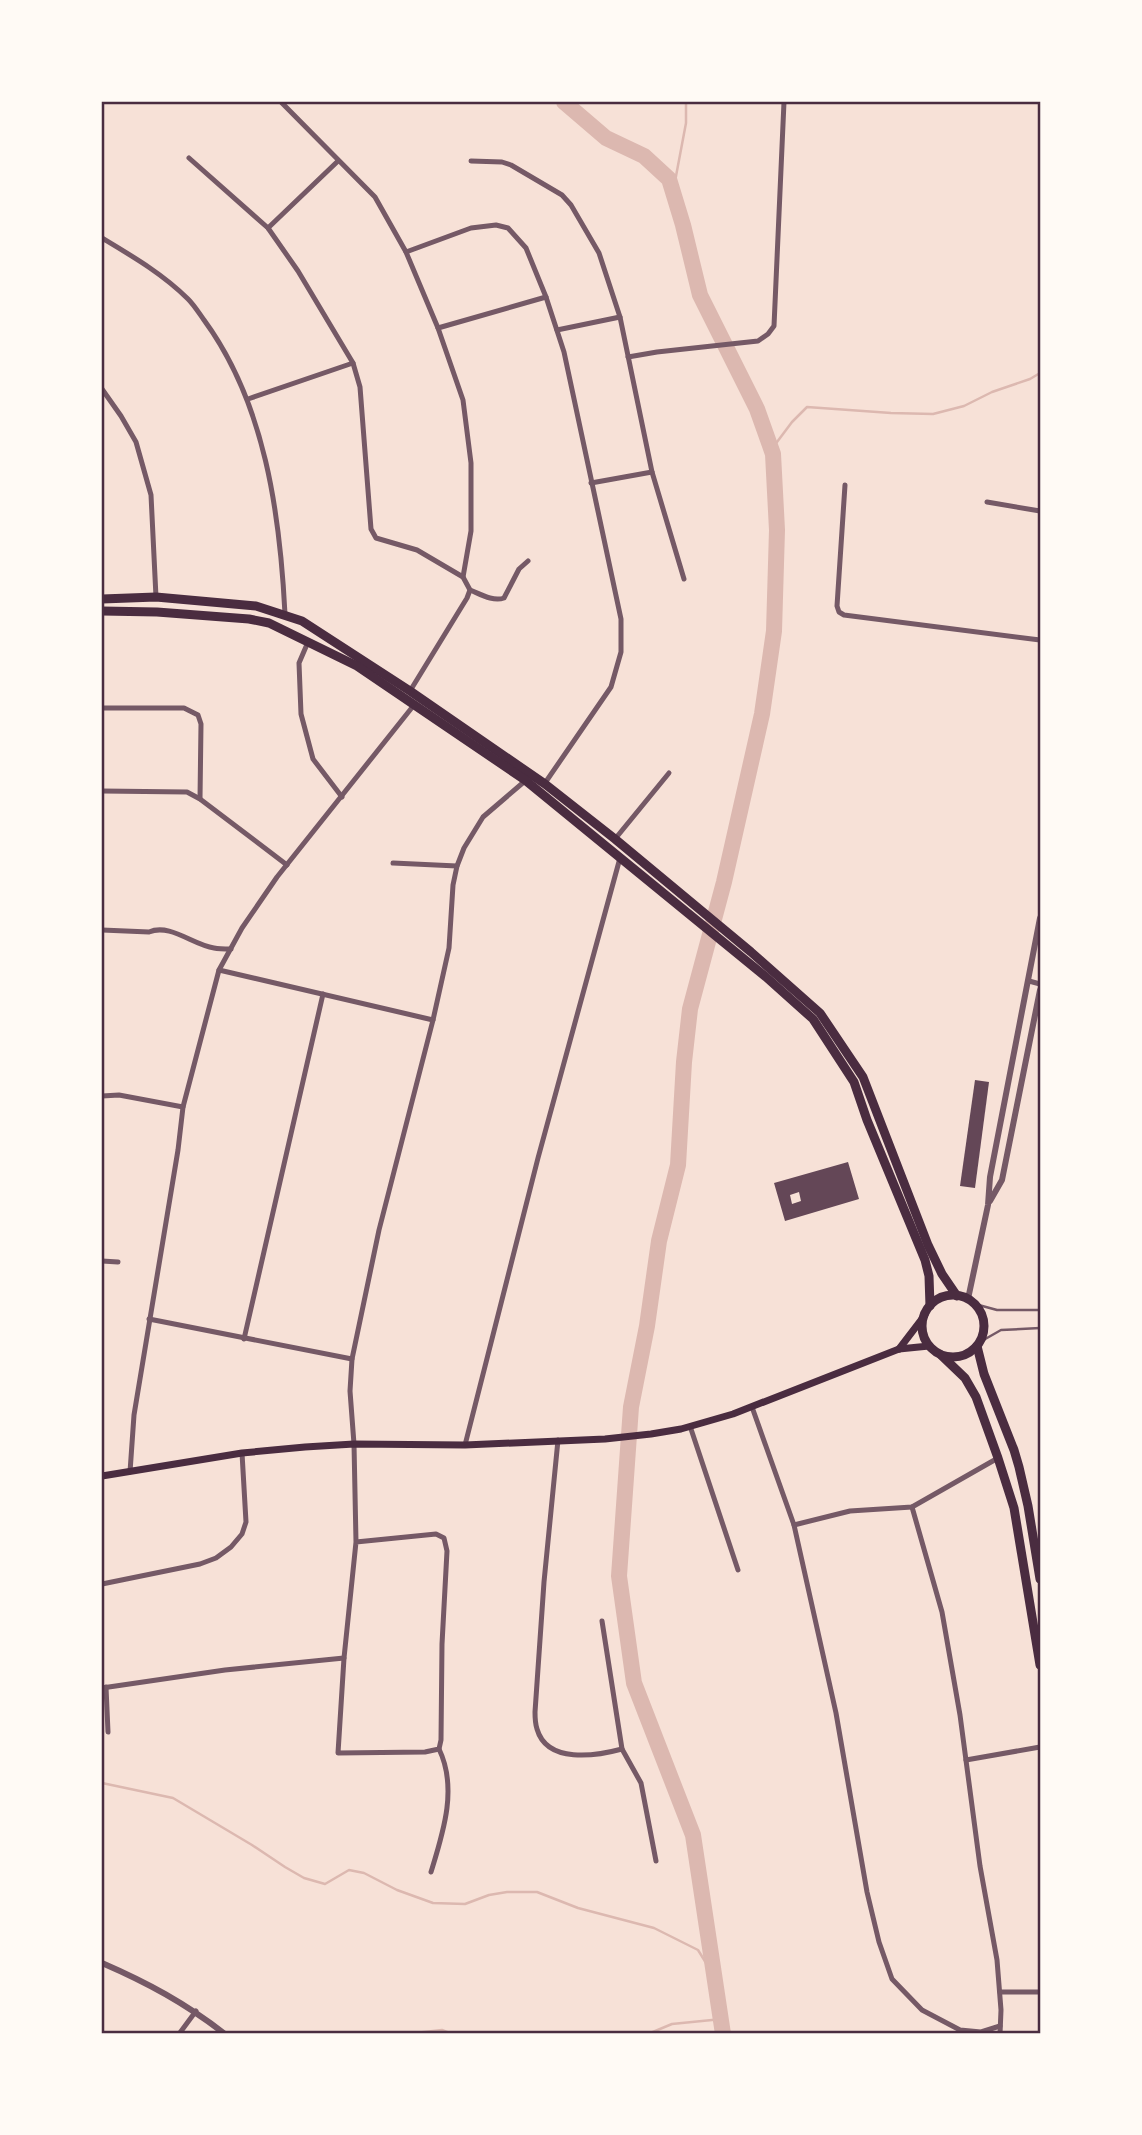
<svg xmlns="http://www.w3.org/2000/svg" width="1142" height="2135" font-family="'Work Sans',sans-serif">
	<style>
		.lines { fill: none; stroke-linecap: round; stroke-linejoin: round }
		.stream { stroke: #dcb8b0; stroke-width: 2.5 }
		.river { stroke: #dcb8b0; stroke-width: 16 }
		.building { fill: #644757; fill-rule: evenodd }
		.service { stroke: #755966; stroke-width: 2.5 }
		.minor { stroke: #755966; stroke-width: 5 }
		.tertiary { stroke: #755966; stroke-width: 6 }
		.secondary { stroke: #4a2c40; stroke-width: 7 }
		.trunk { stroke: #4a2c40; stroke-width: 9 }
		.neatline { fill: none; stroke: #4a2c40; stroke-width: 2.5 }
	</style>
	<rect width="100%" height="100%" fill="#f7e1d7"/>
	<g class="lines">
		<!-- stream -->
		<g class="stream">
			<path d="M 673,192 L 686,123 L 686,102"/>
			<path d="M 771,450 L 792,422 L 807,407 L 891,413 L 933,414 L 964,406 L 992,392 L 1030,379 L 1040,373"/>
			<path d="M 102,1783 L 173,1798 L 252,1845 L 285,1867 L 304,1878 L 325,1884 L 349,1870 L 364,1873 L 397,1890 L 433,1903 L 465,1904 L 489,1895 L 507,1892 L 537,1892 L 578,1908 L 654,1928 L 698,1950 L 716,1979"/>
			<path d="M 406,2034 L 442,2030 L 452,2034"/>
			<path d="M 648,2034 L 672,2024 L 722,2019"/>
		</g>
		<!-- river -->
		<path class="river" d="M 564,102 L 606,138 L 644,156 L 669,179 L 683,225 L 700,295 L 757,409 L 773,454 L 777,530 L 774,631 L 762,714 L 724,882 L 690,1009 L 684,1062 L 678,1165 L 659,1241 L 647,1326 L 631,1407 L 619,1576 L 634,1683 L 693,1835 L 723,2034"/>
	</g>
	<!-- building -->
	<g class="building">
		<path d="M 975,1080 L 989,1082 L 975,1188 L 960,1186 Z"/>
		<path d="M 848,1162 L 859,1199 L 785,1221 L 774,1183 ZM 799,1192 L 801,1201 L 792,1204 L 790,1195 Z"/>
	</g>
	<g class="lines">
		<!-- service -->
		<g class="service">
			<path d="M 975,1304 L 997,1310 L 1040,1310"/>
			<path d="M 980,1342 L 1001,1330 L 1040,1328"/>
		</g>
		<!-- minor -->
		<g class="minor">
			<path d="M 281,102 L 375,197 L 406,252 L 438,328 L 463,400 L 471,463 L 471,531 L 463,577"/>
			<path d="M 189,158 L 268,228 L 298,271 L 353,363 L 360,387 L 371,529 L 376,538 L 417,550 L 463,577 L 470,590 L 467,598 L 410,691"/>
			<path d="M 471,161 L 502,162 L 511,165 L 562,195 L 571,205 L 599,253 L 620,317 L 652,472 L 684,579"/>
			<path d="M 268,228 L 338,161"/>
			<path d="M 102,238 C 132,256 163,274 188,299 C 194,305 199,313 204,320 C 265,403 280,514 285,614"/>
			<path d="M 406,252 L 471,228 L 496,225 L 508,228 L 526,248 L 546,297 L 564,352 L 621,619 L 621,652 L 611,687 L 545,783"/>
			<path d="M 438,328 L 546,297"/>
			<path d="M 557,330 L 620,317"/>
			<path d="M 628,357 L 657,352 L 758,341 L 768,334 L 774,326 L 784,102"/>
			<path d="M 102,389 L 121,416 L 136,442 L 151,495 L 156,597"/>
			<path d="M 248,399 L 353,363"/>
			<path d="M 591,483 L 652,472"/>
			<path d="M 845,485 L 837,606 L 839,612 L 844,615 L 1040,640"/>
			<path d="M 987,502 L 1040,511"/>
			<path d="M 470,590 C 480,594 493,602 504,598 L 519,569 L 528,561"/>
			<path d="M 308,642 L 299,663 L 301,714 L 313,759 L 342,797"/>
			<path d="M 102,708 L 184,708 L 198,715 L 201,724 L 200,799"/>
			<path d="M 102,791 L 187,792 L 200,799 L 287,865"/>
			<path d="M 615,839 L 669,773"/>
			<path d="M 393,863 L 457,866"/>
			<path d="M 102,930 L 149,932 C 170,923 193,945 214,948 C 219,949 225,949 231,949"/>
			<path d="M 219,970 L 433,1020"/>
			<path d="M 1029,981 L 1040,984"/>
			<path d="M 102,1096 L 119,1095 L 183,1107"/>
			<path d="M 102,1261 L 118,1262"/>
			<path d="M 149,1319 L 352,1359"/>
			<path d="M 244,1339 L 323,994"/>
			<path d="M 752,1407 L 794,1525 L 836,1713 L 867,1892 L 879,1942 L 892,1979 L 922,2010 L 960,2030 L 981,2032 L 1000,2026"/>
			<path d="M 690,1426 L 738,1570"/>
			<path d="M 558,1440 L 544,1582 L 535,1712 C 535,1717 535,1723 537,1729 C 547,1764 596,1756 622,1749 L 641,1783 L 656,1861"/>
			<path d="M 465,1445 L 538,1158 L 620,858"/>
			<path d="M 130,1472 L 134,1415 L 178,1150 L 183,1107 L 219,970 L 242,928 L 277,877 L 414,705"/>
			<path d="M 912,1507 L 942,1612 L 960,1715 L 980,1866 L 997,1960 L 1001,2010 L 1000,2034"/>
			<path d="M 794,1525 L 850,1511 L 912,1507 L 998,1458"/>
			<path d="M 356,1542 L 436,1534 L 444,1538 L 447,1551 L 442,1644 L 441,1740 L 439,1749 L 425,1752 L 338,1753 L 344,1658 L 356,1542 L 354,1444 L 350,1391 L 352,1359 L 379,1230 L 433,1020 L 449,948 L 453,885 L 457,866 L 464,848 L 483,817 L 525,781"/>
			<path d="M 102,1584 L 200,1564 L 216,1558 L 231,1547 L 242,1534 L 246,1522 L 242,1453"/>
			<path d="M 602,1621 L 622,1749"/>
			<path d="M 106,1687 L 108,1732"/>
			<path d="M 102,1688 L 225,1670 L 344,1658"/>
			<path d="M 966,1760 L 1040,1747"/>
			<path d="M 431,1872 C 443,1833 458,1788 439,1749"/>
			<path d="M 1000,1992 L 1040,1992"/>
			<path d="M 179,2034 L 196,2011"/>
		</g>
		<!-- tertiary -->
		<g class="tertiary">
			<path d="M 990,1201 L 1002,1180 L 1040,990"/>
			<path d="M 968,1299 L 988,1205 L 990,1177 L 1040,918"/>
			<path d="M 102,1963 C 148,1983 185,2003 225,2034"/>
		</g>
		<!-- secondary -->
		<g class="secondary">
			<path d="M 899,1349 L 925,1315"/>
			<path d="M 102,1476 L 242,1453 L 305,1447 L 354,1444 L 465,1445 L 605,1439 L 651,1434 L 681,1429 L 733,1414 L 899,1349 L 929,1346"/>
		</g>
		<!-- trunk -->
		<g class="trunk">
			<path d="M 102,599 L 156,597 L 256,606 L 302,621 L 410,691 L 545,784 L 615,839 L 751,952 L 820,1013 L 863,1077 L 928,1245 L 942,1274 L 957,1296"/>
			<path d="M 102,611 L 157,612 L 249,619 L 269,623 L 357,666 L 525,780 L 766,977 L 813,1019 L 854,1082 L 867,1120 L 925,1260 L 929,1276 L 930,1306"/>
			<circle cx="953" cy="1326" r="31"/>
			<path d="M 977,1346 L 984,1374 L 1014,1450 L 1019,1467 L 1028,1506 L 1040,1579"/>
			<path d="M 941,1355 L 965,1378 L 976,1397 L 998,1458 L 1014,1508 L 1040,1665"/>
		</g>
	</g>
	<!-- border -->
	<rect width="1142" height="2135" fill="none" stroke="#fffaf5" stroke-width="206"/>
	<rect x="103" y="103" width="936" height="1929" class="neatline"/>
</svg>
